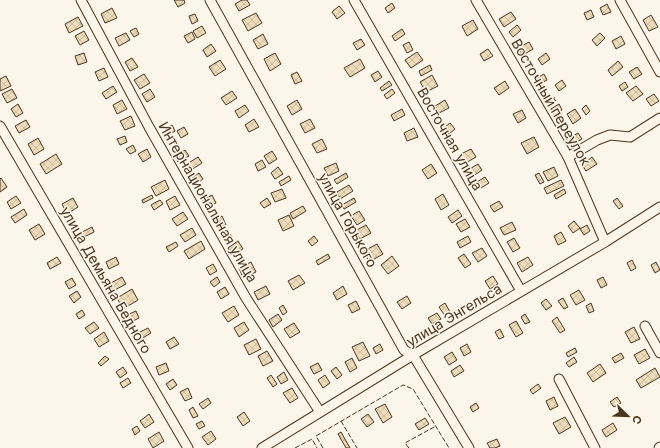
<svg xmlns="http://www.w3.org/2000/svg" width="660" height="448" font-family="Inter,sans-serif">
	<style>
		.building { fill: url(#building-cross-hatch); stroke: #4a3520 }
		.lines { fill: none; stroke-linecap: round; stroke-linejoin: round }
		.minor-casing { stroke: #4a3520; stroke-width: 11 }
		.minor { stroke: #fbf6e9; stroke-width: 9 }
		.fence { stroke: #4a3520; stroke-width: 1; stroke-dasharray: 5 2; stroke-linecap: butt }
		.labels { text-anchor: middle; stroke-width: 3; stroke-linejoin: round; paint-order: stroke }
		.street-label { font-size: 14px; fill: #4a3520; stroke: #fbf6e9 }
	</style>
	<defs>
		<pattern id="building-cross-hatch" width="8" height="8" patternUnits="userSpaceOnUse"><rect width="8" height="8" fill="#ecdcbc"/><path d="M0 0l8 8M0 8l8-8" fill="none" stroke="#ccbda1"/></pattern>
	</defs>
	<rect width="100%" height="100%" fill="#fbf6e9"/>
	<!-- building -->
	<g class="building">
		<path d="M 174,0 L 184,0 L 185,3 L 178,7 Z"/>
		<path d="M 242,0 L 247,0 L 250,5 L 239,11 L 235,4 Z"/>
		<path d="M 392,3 L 395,8 L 388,13 L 385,8 Z"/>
		<path d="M 607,4 L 611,12 L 603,15 L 600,8 Z"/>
		<path d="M 339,6 L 345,13 L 337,19 L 332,12 Z"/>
		<path d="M 112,8 L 117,18 L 105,23 L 101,14 Z"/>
		<path d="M 591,10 L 594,17 L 587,20 L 584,13 Z"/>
		<path d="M 511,12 L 516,19 L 504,27 L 499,19 Z"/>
		<path d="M 256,13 L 262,23 L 248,31 L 242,20 Z"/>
		<path d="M 195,14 L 198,21 L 192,24 L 189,16 Z"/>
		<path d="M 651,15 L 658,27 L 649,31 L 643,20 Z"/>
		<path d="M 78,17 L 83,26 L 69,33 L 65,24 Z"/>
		<path d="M 473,20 L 478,29 L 467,36 L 462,26 Z"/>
		<path d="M 517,25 L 521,30 L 513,37 L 509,32 Z"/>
		<path d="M 202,26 L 206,33 L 197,38 L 193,31 Z"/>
		<path d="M 136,28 L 139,34 L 134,37 L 130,31 Z"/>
		<path d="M 402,29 L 405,34 L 395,41 L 392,36 Z"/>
		<path d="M 84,31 L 89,40 L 80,45 L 75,36 Z"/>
		<path d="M 192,32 L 195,39 L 188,43 L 184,36 Z"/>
		<path d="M 126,33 L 130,40 L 119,46 L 115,38 Z"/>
		<path d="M 600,33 L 605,38 L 597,46 L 592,40 Z"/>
		<path d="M 263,34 L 268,44 L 258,49 L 253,40 Z"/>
		<path d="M 621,36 L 625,44 L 616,49 L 612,41 Z"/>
		<path d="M 361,39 L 365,45 L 357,50 L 353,43 Z"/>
		<path d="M 409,42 L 413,50 L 407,53 L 403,45 Z"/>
		<path d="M 529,42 L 533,49 L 523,55 L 518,48 Z"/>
		<path d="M 211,44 L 216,51 L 207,57 L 203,50 Z"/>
		<path d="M 488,49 L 493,56 L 484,61 L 480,54 Z"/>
		<path d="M 417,52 L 423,60 L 411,68 L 405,60 Z"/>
		<path d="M 84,53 L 87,62 L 78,65 L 75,56 Z"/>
		<path d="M 275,53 L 281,64 L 270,71 L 264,59 Z"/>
		<path d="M 546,53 L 550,59 L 542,65 L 538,59 Z"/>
		<path d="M 132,58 L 138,67 L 130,71 L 125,62 Z"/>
		<path d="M 360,59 L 365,68 L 350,77 L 344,68 Z"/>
		<path d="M 220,60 L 226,69 L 215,76 L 209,67 Z"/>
		<path d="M 618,61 L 623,67 L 612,76 L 608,70 Z"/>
		<path d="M 430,65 L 432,70 L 421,76 L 419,71 Z"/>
		<path d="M 637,67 L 642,74 L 634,79 L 629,72 Z"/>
		<path d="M 104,68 L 108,77 L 99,81 L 95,72 Z"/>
		<path d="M 378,71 L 382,77 L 375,82 L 371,75 Z"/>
		<path d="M 297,72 L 302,81 L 295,84 L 291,75 Z"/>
		<path d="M 144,74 L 150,83 L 140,89 L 134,80 Z"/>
		<path d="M 544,74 L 547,80 L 538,85 L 535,79 Z"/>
		<path d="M 432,75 L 438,86 L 426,92 L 420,82 Z"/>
		<path d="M 6,76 L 11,86 L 0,91 L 0,79 Z"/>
		<path d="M 562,80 L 566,86 L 559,91 L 555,85 Z"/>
		<path d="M 389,81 L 392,85 L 382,91 L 380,88 Z"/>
		<path d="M 505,81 L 509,88 L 499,95 L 494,88 Z"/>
		<path d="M 625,82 L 628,87 L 622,91 L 619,86 Z"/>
		<path d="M 113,86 L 117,92 L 106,99 L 102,93 Z"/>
		<path d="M 636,86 L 643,94 L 633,101 L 626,93 Z"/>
		<path d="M 12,89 L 17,98 L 7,103 L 2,94 Z"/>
		<path d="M 150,89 L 155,97 L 147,102 L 142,94 Z"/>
		<path d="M 392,89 L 395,93 L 387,99 L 384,95 Z"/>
		<path d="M 232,91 L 237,98 L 226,105 L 221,98 Z"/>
		<path d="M 654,94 L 659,101 L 651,106 L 646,99 Z"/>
		<path d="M 122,100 L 127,109 L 117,114 L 113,105 Z"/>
		<path d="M 297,100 L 302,109 L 292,115 L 287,106 Z"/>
		<path d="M 445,100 L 449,108 L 439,113 L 435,106 Z"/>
		<path d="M 18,104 L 23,113 L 16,117 L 11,109 Z"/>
		<path d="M 559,104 L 562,110 L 554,115 L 551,109 Z"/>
		<path d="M 245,105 L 249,111 L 239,118 L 235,111 Z"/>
		<path d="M 586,105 L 590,111 L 586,115 L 582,109 Z"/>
		<path d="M 402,109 L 405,115 L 394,121 L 391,115 Z"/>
		<path d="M 575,109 L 581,118 L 573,124 L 567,114 Z"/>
		<path d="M 522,110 L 526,118 L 518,123 L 513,114 Z"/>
		<path d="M 131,116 L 135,126 L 125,130 L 120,121 Z"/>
		<path d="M 254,119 L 259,127 L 249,132 L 245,125 Z"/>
		<path d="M 310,119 L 315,128 L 305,133 L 300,124 Z"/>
		<path d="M 26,120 L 30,127 L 19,133 L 15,126 Z"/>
		<path d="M 450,123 L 455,129 L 449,134 L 444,128 Z"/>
		<path d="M 172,125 L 175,131 L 167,136 L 164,131 Z"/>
		<path d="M 184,127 L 188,134 L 181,138 L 177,131 Z"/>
		<path d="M 414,128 L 418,137 L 407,141 L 404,133 Z"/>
		<path d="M 578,133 L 582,139 L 570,146 L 566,140 Z"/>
		<path d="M 125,136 L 127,142 L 120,145 L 117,139 Z"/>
		<path d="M 534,137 L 539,147 L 527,154 L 521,143 Z"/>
		<path d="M 38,138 L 44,149 L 34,155 L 28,144 Z"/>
		<path d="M 322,139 L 327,149 L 317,153 L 312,144 Z"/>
		<path d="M 133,145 L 136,151 L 130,154 L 126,149 Z"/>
		<path d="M 147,149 L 151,157 L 143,162 L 138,154 Z"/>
		<path d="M 471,149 L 476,157 L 464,164 L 459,155 Z"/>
		<path d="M 185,150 L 189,156 L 178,162 L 175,156 Z"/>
		<path d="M 272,151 L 277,159 L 269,164 L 264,156 Z"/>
		<path d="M 56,154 L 62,164 L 46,174 L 40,164 Z"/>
		<path d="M 198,157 L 202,163 L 188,172 L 184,166 Z"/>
		<path d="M 592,157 L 597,164 L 586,171 L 582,165 Z"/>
		<path d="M 262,160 L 266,167 L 258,171 L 255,164 Z"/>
		<path d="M 336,163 L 339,171 L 328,176 L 324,168 Z"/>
		<path d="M 431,164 L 437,173 L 428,179 L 422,170 Z"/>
		<path d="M 478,164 L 482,170 L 472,177 L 468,170 Z"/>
		<path d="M 278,167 L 283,174 L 275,179 L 271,173 Z"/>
		<path d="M 554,167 L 558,176 L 548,181 L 543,172 Z"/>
		<path d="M 199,173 L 203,179 L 195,185 L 191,179 Z"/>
		<path d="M 346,173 L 348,177 L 337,184 L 334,180 Z"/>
		<path d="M 539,173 L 544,182 L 540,184 L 535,175 Z"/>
		<path d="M 289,176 L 291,180 L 281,186 L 279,182 Z"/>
		<path d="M 485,177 L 489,183 L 481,188 L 477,182 Z"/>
		<path d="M 1,178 L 7,187 L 0,192 L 0,179 Z"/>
		<path d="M 165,180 L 169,189 L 156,196 L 151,187 Z"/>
		<path d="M 561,180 L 564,186 L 547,194 L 544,188 Z"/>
		<path d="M 349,185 L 353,191 L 340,199 L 337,192 Z"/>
		<path d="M 282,189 L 286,198 L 275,202 L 271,193 Z"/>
		<path d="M 564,189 L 566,193 L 556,199 L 554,195 Z"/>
		<path d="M 443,194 L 449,205 L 441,210 L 435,199 Z"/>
		<path d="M 152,195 L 153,198 L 143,203 L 142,200 Z"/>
		<path d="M 212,195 L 216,203 L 206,209 L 202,201 Z"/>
		<path d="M 16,196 L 21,203 L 11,209 L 7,202 Z"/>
		<path d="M 175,196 L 180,205 L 170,210 L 166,201 Z"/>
		<path d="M 73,198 L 78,207 L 67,214 L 62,204 Z"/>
		<path d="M 267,198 L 271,204 L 264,208 L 260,203 Z"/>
		<path d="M 354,198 L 356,202 L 344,209 L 342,205 Z"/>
		<path d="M 617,198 L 623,206 L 619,209 L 613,201 Z"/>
		<path d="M 160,200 L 163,204 L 154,210 L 151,205 Z"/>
		<path d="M 499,201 L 503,207 L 494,212 L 490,206 Z"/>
		<path d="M 303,206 L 306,211 L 293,219 L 290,213 Z"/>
		<path d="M 24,209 L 27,215 L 15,223 L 11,217 Z"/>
		<path d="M 458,210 L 462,216 L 452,223 L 448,217 Z"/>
		<path d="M 359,211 L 365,220 L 357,225 L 351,216 Z"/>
		<path d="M 183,212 L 188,219 L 177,226 L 172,219 Z"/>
		<path d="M 289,215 L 294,226 L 283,231 L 278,220 Z"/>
		<path d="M 222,216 L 226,225 L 218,228 L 214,220 Z"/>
		<path d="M 465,219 L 470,227 L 461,232 L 456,224 Z"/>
		<path d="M 574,221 L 580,228 L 573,233 L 568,226 Z"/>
		<path d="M 512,222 L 516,230 L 504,235 L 500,228 Z"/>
		<path d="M 39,224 L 45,234 L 35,240 L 29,230 Z"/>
		<path d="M 366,225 L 371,233 L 360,239 L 355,231 Z"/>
		<path d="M 587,225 L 590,231 L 584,235 L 580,229 Z"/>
		<path d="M 92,227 L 94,232 L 82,238 L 80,233 Z"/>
		<path d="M 192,228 L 196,235 L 185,242 L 180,235 Z"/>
		<path d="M 561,232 L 566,241 L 558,245 L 554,236 Z"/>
		<path d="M 229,233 L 232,237 L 225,242 L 222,237 Z"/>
		<path d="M 314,236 L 318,241 L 312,246 L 308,241 Z"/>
		<path d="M 468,236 L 471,242 L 460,248 L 457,242 Z"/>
		<path d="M 514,238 L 520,248 L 513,252 L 507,242 Z"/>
		<path d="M 201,241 L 205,249 L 189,259 L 184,251 Z"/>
		<path d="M 238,241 L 243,249 L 232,255 L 228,248 Z"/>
		<path d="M 176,242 L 178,246 L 169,252 L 166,247 Z"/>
		<path d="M 377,244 L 383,254 L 369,262 L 364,251 Z"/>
		<path d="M 482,248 L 487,256 L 478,262 L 472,253 Z"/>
		<path d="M 328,254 L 330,258 L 318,265 L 316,261 Z"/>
		<path d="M 464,254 L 471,264 L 465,268 L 458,258 Z"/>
		<path d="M 392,256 L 399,266 L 388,274 L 381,265 Z"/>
		<path d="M 57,257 L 61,263 L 50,269 L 47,263 Z"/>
		<path d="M 116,257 L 119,264 L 109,269 L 106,262 Z"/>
		<path d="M 528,257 L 533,265 L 522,272 L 517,263 Z"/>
		<path d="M 632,260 L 636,268 L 631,271 L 627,263 Z"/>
		<path d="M 251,262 L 256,272 L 243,278 L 239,268 Z"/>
		<path d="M 656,262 L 660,270 L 655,273 L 651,265 Z"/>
		<path d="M 213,264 L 217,271 L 210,275 L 206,268 Z"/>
		<path d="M 299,275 L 305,283 L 293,290 L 288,281 Z"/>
		<path d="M 493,276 L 498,284 L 490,289 L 485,281 Z"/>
		<path d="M 122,277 L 126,284 L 113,291 L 109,284 Z"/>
		<path d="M 217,277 L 220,282 L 214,287 L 210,282 Z"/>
		<path d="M 603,277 L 607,285 L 601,288 L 597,280 Z"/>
		<path d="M 72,278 L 76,285 L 69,289 L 65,282 Z"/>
		<path d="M 266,286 L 270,294 L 258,300 L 254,292 Z"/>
		<path d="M 343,286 L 347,294 L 337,300 L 333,293 Z"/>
		<path d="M 225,287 L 229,294 L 221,299 L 217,292 Z"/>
		<path d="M 132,289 L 138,300 L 123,309 L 117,298 Z"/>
		<path d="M 579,290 L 585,300 L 576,305 L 570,295 Z"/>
		<path d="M 77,291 L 81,297 L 74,303 L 69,296 Z"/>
		<path d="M 407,296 L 411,303 L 402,309 L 397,302 Z"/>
		<path d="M 563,298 L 568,307 L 564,309 L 558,301 Z"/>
		<path d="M 546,299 L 552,306 L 546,310 L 541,303 Z"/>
		<path d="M 356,301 L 360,309 L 352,313 L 348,305 Z"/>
		<path d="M 445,303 L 450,312 L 445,316 L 439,307 Z"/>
		<path d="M 591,303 L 594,311 L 589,313 L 586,306 Z"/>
		<path d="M 283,305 L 287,312 L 283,315 L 279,308 Z"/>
		<path d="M 234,306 L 239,315 L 228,322 L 222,313 Z"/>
		<path d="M 82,310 L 85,315 L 79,319 L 76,314 Z"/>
		<path d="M 136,311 L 139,318 L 131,322 L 127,315 Z"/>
		<path d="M 437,313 L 441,319 L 432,324 L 428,318 Z"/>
		<path d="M 278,314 L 282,320 L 273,327 L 269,320 Z"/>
		<path d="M 525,314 L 530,322 L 525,324 L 521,317 Z"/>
		<path d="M 557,317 L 565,330 L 560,333 L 552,321 Z"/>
		<path d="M 516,321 L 523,333 L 516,337 L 509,325 Z"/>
		<path d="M 94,322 L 99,328 L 90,334 L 85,328 Z"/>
		<path d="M 244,322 L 249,330 L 239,337 L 234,328 Z"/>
		<path d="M 294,323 L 300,332 L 290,338 L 284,329 Z"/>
		<path d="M 634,327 L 640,339 L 631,343 L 625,332 Z"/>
		<path d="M 148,328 L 151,333 L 141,339 L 138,333 Z"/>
		<path d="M 500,329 L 504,337 L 499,339 L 495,332 Z"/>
		<path d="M 104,332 L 109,341 L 99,347 L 94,339 Z"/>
		<path d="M 174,337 L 179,344 L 170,349 L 166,342 Z"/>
		<path d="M 256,339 L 261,349 L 249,355 L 244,345 Z"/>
		<path d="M 363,342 L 370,356 L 359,361 L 352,347 Z"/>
		<path d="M 380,344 L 383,350 L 376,354 L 373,348 Z"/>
		<path d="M 467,344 L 471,352 L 464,356 L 460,348 Z"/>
		<path d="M 575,348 L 577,352 L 568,357 L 566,353 Z"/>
		<path d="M 645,349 L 650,358 L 639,364 L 634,355 Z"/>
		<path d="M 267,351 L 273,361 L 263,366 L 258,356 Z"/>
		<path d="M 452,352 L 457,360 L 449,365 L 444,357 Z"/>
		<path d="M 621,353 L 624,358 L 615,363 L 612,358 Z"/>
		<path d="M 105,356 L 109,359 L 101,366 L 98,363 Z"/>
		<path d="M 574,357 L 577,362 L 569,367 L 566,363 Z"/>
		<path d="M 352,358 L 357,368 L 350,372 L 345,362 Z"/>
		<path d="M 166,363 L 169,371 L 159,375 L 156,367 Z"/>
		<path d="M 318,363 L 322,370 L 314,374 L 310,367 Z"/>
		<path d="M 600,364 L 606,373 L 593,382 L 587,373 Z"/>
		<path d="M 460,365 L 464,371 L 454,377 L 451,371 Z"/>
		<path d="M 123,367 L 127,373 L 120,378 L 116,372 Z"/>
		<path d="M 336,367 L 342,375 L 337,379 L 331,371 Z"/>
		<path d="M 655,368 L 660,377 L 641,388 L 636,380 Z"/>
		<path d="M 284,372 L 288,380 L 281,384 L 277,377 Z"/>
		<path d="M 271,375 L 277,384 L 273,387 L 267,378 Z"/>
		<path d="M 325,375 L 330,383 L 323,388 L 318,380 Z"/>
		<path d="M 128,378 L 131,383 L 123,388 L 120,383 Z"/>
		<path d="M 173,379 L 177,385 L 170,390 L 166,384 Z"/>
		<path d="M 538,384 L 541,388 L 533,394 L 530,390 Z"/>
		<path d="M 188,388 L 192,398 L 185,401 L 180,392 Z"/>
		<path d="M 292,388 L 298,398 L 290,403 L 283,393 Z"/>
		<path d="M 554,397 L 558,406 L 550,410 L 546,401 Z"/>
		<path d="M 617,397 L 621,403 L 614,407 L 610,402 Z"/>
		<path d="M 208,398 L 211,403 L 203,409 L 199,404 Z"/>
		<path d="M 476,403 L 479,408 L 473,412 L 470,407 Z"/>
		<path d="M 385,404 L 392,417 L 383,423 L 375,409 Z"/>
		<path d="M 193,407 L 198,416 L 193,418 L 189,410 Z"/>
		<path d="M 244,412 L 250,421 L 243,426 L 237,417 Z"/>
		<path d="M 149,414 L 154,422 L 145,428 L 140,421 Z"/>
		<path d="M 368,414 L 374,422 L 367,427 L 361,419 Z"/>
		<path d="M 565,417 L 571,427 L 559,434 L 553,423 Z"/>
		<path d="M 425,418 L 429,424 L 419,430 L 415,424 Z"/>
		<path d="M 202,421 L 205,426 L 199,429 L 196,424 Z"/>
		<path d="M 613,423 L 617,430 L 606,437 L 602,430 Z"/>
		<path d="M 137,426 L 140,431 L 135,435 L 132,429 Z"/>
		<path d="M 211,431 L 216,439 L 208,445 L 202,437 Z"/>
		<path d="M 159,432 L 164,441 L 153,448 L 148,439 Z"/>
		<path d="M 341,432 L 350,448 L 346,448 L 338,434 Z"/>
		<path d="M 497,439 L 500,446 L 495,448 L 490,448 L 487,443 Z"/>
	</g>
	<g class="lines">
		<defs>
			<g id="minor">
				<path d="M 81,0 L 149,127 L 246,298 L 320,412"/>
				<path d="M 210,0 L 404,350 L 413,355 L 469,448"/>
				<path d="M 354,0 L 521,291"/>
				<path d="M 476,0 L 568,157 L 605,242"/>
				<path d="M 620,0 L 660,72"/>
				<path d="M 0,126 L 188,448"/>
				<path d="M 568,157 L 597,140 L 610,135 L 630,137 L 660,118"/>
				<path d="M 645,326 L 660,353"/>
				<path d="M 559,379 L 595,448"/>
				<path d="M 262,448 L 413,355 L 605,242 L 660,207"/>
				<path d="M 659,448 L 660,447"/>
			</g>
		</defs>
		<!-- minor casing -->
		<use href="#minor" class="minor-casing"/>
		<!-- minor -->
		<use href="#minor" class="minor"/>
		<!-- fence -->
		<g class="fence">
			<path d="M 341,421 L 357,448"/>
			<path d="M 295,448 L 312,439 L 317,448"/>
			<path d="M 323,448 L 316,436 L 403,385 L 413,389 L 449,448"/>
			<path d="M 409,448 L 405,443 L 436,426"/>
		</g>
	</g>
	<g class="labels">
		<!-- street labels -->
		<g class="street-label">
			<text transform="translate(551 102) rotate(60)" y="5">Восточный переулок</text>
			<text transform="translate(450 139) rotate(60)" y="5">Восточная улица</text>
			<text transform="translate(208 202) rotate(60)" y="5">Интернациональная улица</text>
			<text transform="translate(348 220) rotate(61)" y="5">улица Горького</text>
			<text transform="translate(106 280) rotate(60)" y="5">улица Демьяна Бедного</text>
			<text transform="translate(454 315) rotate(-31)" y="5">улица Энгельса</text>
		</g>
	</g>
	<!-- north arrow -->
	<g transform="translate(628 416) rotate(113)" stroke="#fbf6e9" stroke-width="3" paint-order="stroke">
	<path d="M0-3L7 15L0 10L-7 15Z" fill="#4a3520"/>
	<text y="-6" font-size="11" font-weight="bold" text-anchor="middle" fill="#4a3520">С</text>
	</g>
</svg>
